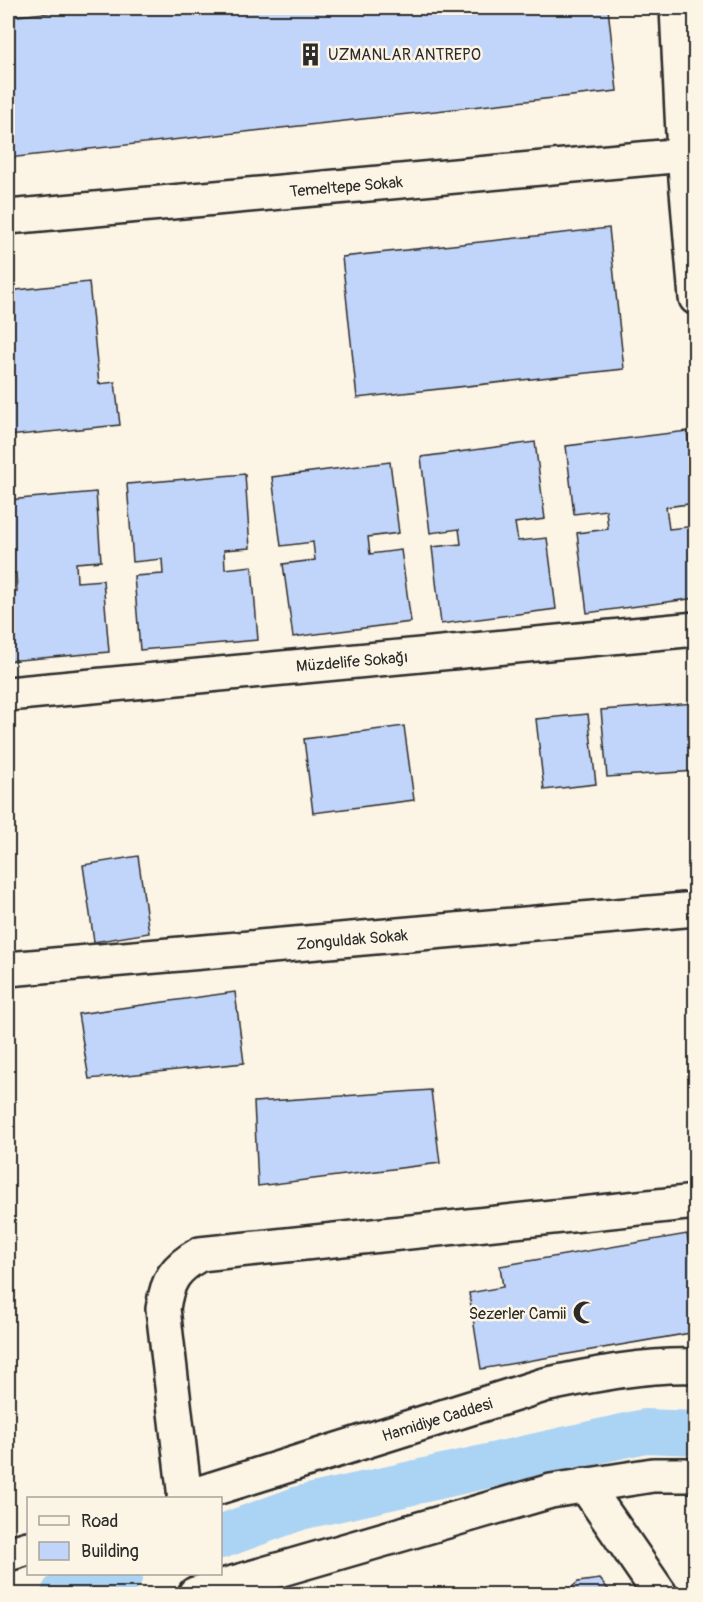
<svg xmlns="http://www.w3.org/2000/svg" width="703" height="1602" font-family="Pangolin,sans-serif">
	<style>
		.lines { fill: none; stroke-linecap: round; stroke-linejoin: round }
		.canal { stroke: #abd3f4; stroke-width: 44 }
		.building { fill: #c1d4f9; stroke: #2b2b2b; stroke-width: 1.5 }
		.minor-casing { stroke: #2b2b2b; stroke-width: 38 }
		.minor { stroke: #fcf5e5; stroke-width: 33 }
		.labels { text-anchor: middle; stroke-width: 5; stroke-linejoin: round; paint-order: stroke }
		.poi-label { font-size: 16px; fill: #2b2b2b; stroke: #fcf5e5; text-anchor: start }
		.street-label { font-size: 16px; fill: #2b2b2b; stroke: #fcf5e5 }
	</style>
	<rect width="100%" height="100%" fill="#fcf5e5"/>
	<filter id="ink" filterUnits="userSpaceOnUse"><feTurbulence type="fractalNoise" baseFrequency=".0167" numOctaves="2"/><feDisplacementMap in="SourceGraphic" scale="12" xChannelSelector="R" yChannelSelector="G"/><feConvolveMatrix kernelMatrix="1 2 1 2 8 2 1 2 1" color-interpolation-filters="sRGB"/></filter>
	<g filter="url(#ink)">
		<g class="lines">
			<!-- canal -->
			<g class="canal">
				<path d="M 220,1537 L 300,1508 L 645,1431 L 696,1433"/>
				<path d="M 63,1594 L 121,1574"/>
			</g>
		</g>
		<!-- building -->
		<g class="building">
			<path d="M 92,8 L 608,8 L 617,91 L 8,158 L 8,17 Z"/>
			<path d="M 609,228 L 624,369 L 357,398 L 342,257 Z"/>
			<path d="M 89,282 L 99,384 L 115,382 L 120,425 L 8,436 L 8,291 Z"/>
			<path d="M 687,431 L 696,503 L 666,507 L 669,529 L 696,526 L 696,598 L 587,613 L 577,533 L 608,529 L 606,510 L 574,514 L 566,446 Z"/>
			<path d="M 535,442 L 545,519 L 515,523 L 518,541 L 547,538 L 556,609 L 441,624 L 432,547 L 461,544 L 459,529 L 430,533 L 421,457 Z"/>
			<path d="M 390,462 L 399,533 L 368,537 L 370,554 L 401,550 L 411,622 L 293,637 L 283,564 L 315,560 L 313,542 L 281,546 L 272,477 Z"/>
			<path d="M 245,474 L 250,548 L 224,550 L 225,569 L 252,566 L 258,640 L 140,650 L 134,576 L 163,574 L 162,559 L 133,562 L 127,484 Z"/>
			<path d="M 96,492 L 101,561 L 76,563 L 77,582 L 103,580 L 109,652 L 8,661 L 8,592 L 17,591 L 16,573 L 8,574 L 8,500 Z"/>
			<path d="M 695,703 L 696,771 L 607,777 L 601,710 Z"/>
			<path d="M 588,714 L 596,784 L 544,790 L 536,719 Z"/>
			<path d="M 404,726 L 414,800 L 313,813 L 304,739 Z"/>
			<path d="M 138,856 L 149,933 L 94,942 L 83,865 Z"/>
			<path d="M 235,992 L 244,1063 L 89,1079 L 78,1014 Z"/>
			<path d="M 431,1090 L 440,1163 L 258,1186 L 254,1102 Z"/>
			<path d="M 687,1234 L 696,1283 L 696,1332 L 481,1369 L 469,1293 L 503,1287 L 500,1266 Z"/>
			<path d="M 600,1579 L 612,1594 L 564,1594 L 578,1582 Z"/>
		</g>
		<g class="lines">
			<defs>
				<g id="minor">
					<path d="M 677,8 L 684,155 L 696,298"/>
					<path d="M 8,217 L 684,155"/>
					<path d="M 8,694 L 696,629"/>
					<path d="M 8,969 L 696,909"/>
					<path d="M 585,1485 L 660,1594"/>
					<path d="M 184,1498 L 544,1385 C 593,1375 645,1364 696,1366"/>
					<path d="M 185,1498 L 163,1309 C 167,1280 175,1268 200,1254 L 696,1202"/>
					<path d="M 8,1554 L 28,1548"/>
					<path d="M 195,1594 L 551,1491 L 653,1475 L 696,1475"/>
				</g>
			</defs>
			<!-- minor casing -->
			<use href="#minor" class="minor-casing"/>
			<!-- minor -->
			<use href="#minor" class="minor"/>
		</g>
	</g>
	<!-- icons -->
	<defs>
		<symbol id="building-bare" viewBox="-9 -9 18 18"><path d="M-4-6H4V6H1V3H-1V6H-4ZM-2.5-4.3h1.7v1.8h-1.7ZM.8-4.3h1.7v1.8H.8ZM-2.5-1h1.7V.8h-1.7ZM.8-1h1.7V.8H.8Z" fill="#2b2b2b" stroke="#fcf5e5" stroke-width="2.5" paint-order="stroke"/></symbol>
		<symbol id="mosque-bare" viewBox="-9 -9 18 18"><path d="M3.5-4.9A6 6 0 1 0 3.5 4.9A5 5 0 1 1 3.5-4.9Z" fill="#2b2b2b" stroke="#fcf5e5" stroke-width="2.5" paint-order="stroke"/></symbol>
	</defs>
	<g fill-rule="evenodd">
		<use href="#building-bare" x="294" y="38" width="33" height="33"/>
		<use href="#mosque-bare" x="568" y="1296" width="33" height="33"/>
	</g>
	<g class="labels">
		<!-- poi labels -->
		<g class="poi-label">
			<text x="328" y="60">UZMANLAR ANTREPO</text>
			<text x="566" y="1319" text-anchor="end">Sezerler Camii</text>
		</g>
		<!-- street labels -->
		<g class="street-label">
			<text transform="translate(346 186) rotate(-5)" y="6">Temeltepe Sokak</text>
			<text transform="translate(352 661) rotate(-5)" y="6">Müzdelife Sokağı</text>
			<text transform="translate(352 939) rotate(-5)" y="6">Zonguldak Sokak</text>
			<text transform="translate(437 1419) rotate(-17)" y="6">Hamidiye Caddesi</text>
		</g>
	</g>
	<!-- margin -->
	<rect width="703" height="1602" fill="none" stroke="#fcf5e5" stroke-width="30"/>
	<rect x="15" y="15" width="673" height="1572" fill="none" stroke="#2b2b2b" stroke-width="2" filter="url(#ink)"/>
	<!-- legend -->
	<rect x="27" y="1497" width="195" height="78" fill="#fcf5e5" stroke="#a8a49b" stroke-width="1.5"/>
	<rect x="39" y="1516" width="30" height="9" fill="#fcf5e5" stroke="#a8a49b" stroke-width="1.5"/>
	<text x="81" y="1527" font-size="18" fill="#2b2b2b">Road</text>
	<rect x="39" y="1542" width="30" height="18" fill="#c1d4f9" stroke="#a8a49b" stroke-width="1.5"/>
	<text x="81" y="1557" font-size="18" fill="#2b2b2b">Building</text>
</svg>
